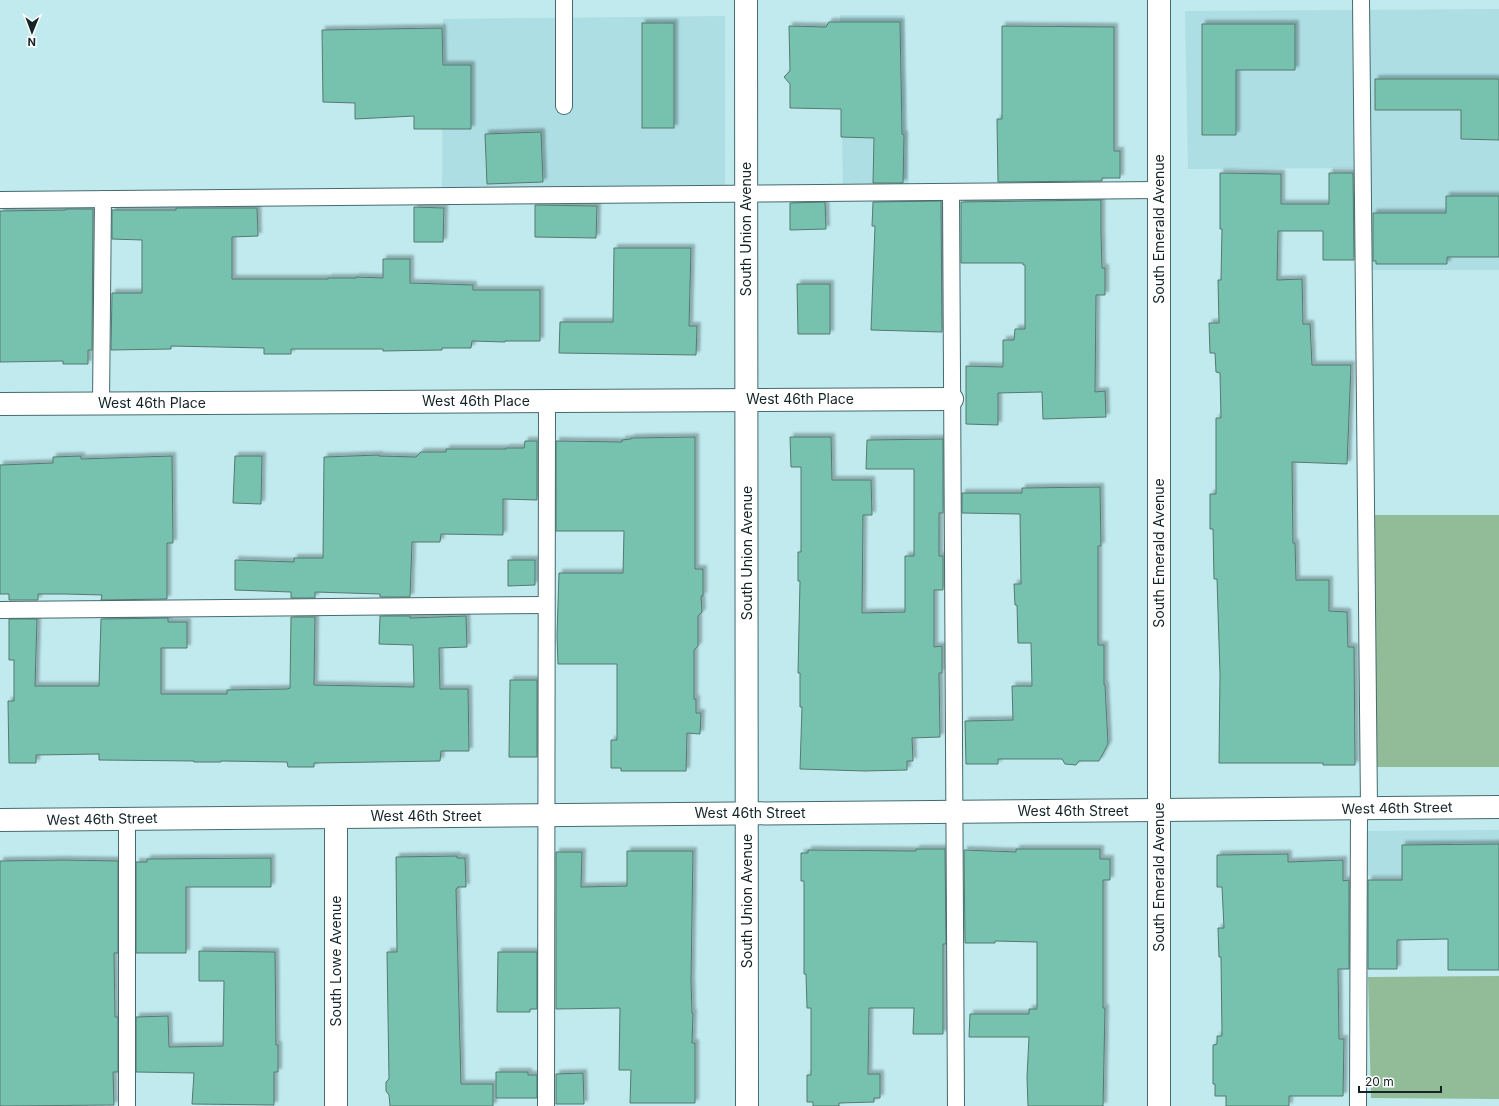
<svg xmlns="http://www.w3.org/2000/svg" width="1499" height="1106" font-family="Inter,sans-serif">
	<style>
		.built { fill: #acdee3 }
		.green { fill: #92bb97 }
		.building { fill: #76c2af; stroke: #55796f; filter: url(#shadow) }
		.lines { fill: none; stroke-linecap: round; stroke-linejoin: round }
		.service-casing { stroke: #466b6f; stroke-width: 18 }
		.minor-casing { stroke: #466b6f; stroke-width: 24 }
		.service { stroke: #fff; stroke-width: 16 }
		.minor { stroke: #fff; stroke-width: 22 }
		.labels { text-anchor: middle; stroke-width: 4; stroke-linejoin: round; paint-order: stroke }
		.street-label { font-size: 14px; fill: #142426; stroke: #fff }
	</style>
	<defs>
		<filter id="shadow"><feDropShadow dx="3.5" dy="-3.5" stdDeviation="1" flood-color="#0004"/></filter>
	</defs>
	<rect width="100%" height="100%" fill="#c0eaee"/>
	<!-- built -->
	<g class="built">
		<path d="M 1499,9 L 1499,270 L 1363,270 L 1362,168 L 1188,169 L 1185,11 Z"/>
		<path d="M 840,15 L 905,15 L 909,192 L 843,193 Z"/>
		<path d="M 725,16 L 725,194 L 442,196 L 443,19 Z"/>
		<path d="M 1499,830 L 1499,876 L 1358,876 L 1358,831 Z"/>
	</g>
	<!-- green -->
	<g class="green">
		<path d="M 1373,515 L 1499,515 L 1499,767 L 1377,767 Z"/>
		<path d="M 1499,976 L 1499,1099 L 1371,1098 L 1368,977 Z"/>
	</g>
	<!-- building -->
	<g class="building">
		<path d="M 829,22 L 900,22 L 902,134 L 904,135 L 903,183 L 873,183 L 874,138 L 841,137 L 841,109 L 790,108 L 790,84 L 784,77 L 790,71 L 789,26 L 826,27 Z"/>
		<rect x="642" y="23" width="32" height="105"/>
		<path d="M 1202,24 L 1295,24 L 1295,70 L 1236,70 L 1236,135 L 1202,135 Z"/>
		<path d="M 1002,26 L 1114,27 L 1114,151 L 1120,151 L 1120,178 L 1102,178 L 1102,181 L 998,182 L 997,119 L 1002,119 Z"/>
		<path d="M 442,28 L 443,65 L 471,65 L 471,129 L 414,129 L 414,116 L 355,119 L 355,103 L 323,102 L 322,30 Z"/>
		<path d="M 1375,79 L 1499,79 L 1499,140 L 1461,139 L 1461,110 L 1375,110 Z"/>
		<path d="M 541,132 L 543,182 L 487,184 L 485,134 Z"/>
		<path d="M 1220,173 L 1281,174 L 1281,204 L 1329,204 L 1329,173 L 1353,173 L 1354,260 L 1323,260 L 1323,231 L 1278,231 L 1277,280 L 1302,279 L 1303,324 L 1310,324 L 1312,365 L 1351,365 L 1347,464 L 1292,462 L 1293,543 L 1295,543 L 1296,580 L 1329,580 L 1329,611 L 1347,612 L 1348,647 L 1354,647 L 1355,765 L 1323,765 L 1323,763 L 1219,763 L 1220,675 L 1217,579 L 1214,579 L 1213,529 L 1210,529 L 1210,494 L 1216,494 L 1216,418 L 1221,418 L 1220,373 L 1216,372 L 1215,353 L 1210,353 L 1209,323 L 1219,323 L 1218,280 L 1221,280 L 1222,229 L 1220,229 Z"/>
		<path d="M 1446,196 L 1499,196 L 1499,257 L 1447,257 L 1447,264 L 1376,264 L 1376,261 L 1373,261 L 1373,213 L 1446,213 Z"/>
		<path d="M 1101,200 L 1101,233 L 1102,268 L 1105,268 L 1105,295 L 1096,295 L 1095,392 L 1105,391 L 1106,417 L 1043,419 L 1042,392 L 998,393 L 998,425 L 966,424 L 966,366 L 1003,367 L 1003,340 L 1014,340 L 1015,329 L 1025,329 L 1025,265 L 1023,265 L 1023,263 L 961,263 L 961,202 Z"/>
		<path d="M 941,201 L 942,332 L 871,330 L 875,226 L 872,226 L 873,202 Z"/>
		<path d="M 825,202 L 826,229 L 790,230 L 790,203 Z"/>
		<path d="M 535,205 L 597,206 L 596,238 L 535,237 Z"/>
		<path d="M 414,207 L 444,208 L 443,242 L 414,242 Z"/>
		<path d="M 176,208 L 257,208 L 258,236 L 232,237 L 232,279 L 328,279 L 328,278 L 356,278 L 356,277 L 383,278 L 383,259 L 410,259 L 410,283 L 473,285 L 473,290 L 540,290 L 540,341 L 505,341 L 505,342 L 472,341 L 471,348 L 442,348 L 442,350 L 383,351 L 383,349 L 291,349 L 291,354 L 264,354 L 264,348 L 171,346 L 171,349 L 111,350 L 112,293 L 142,293 L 142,240 L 112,239 L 112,210 L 176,210 Z"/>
		<path d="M 66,209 L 93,209 L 92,350 L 88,350 L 88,364 L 63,364 L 63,361 L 0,362 L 0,211 L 66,210 Z"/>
		<path d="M 614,248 L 691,248 L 689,326 L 697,326 L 696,355 L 559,353 L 560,322 L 613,322 Z"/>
		<path d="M 797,284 L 830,284 L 830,334 L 798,334 Z"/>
		<path d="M 695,437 L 695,569 L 703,569 L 703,596 L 701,596 L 702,612 L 698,616 L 698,646 L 694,650 L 694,699 L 696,699 L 696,713 L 701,713 L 700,734 L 687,733 L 686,771 L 621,771 L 621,768 L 611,768 L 611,740 L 617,740 L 617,664 L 558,664 L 557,636 L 559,573 L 623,573 L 624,531 L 556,531 L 556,441 L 622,442 L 622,440 L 631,439 L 631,438 Z"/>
		<path d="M 790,437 L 831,437 L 832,480 L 871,480 L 872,515 L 863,515 L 862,613 L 905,612 L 905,556 L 914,556 L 914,469 L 866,469 L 867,440 L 943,439 L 943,513 L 939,513 L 939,556 L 943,556 L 943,590 L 934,590 L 934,647 L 942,646 L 942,673 L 939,673 L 940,737 L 912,738 L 913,761 L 907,761 L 907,770 L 865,771 L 800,769 L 802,707 L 800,707 L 800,673 L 798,673 L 800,581 L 798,581 L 798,552 L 801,552 L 801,467 L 791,467 Z"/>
		<path d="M 525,441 L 537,441 L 537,500 L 503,499 L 503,535 L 441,534 L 440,542 L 412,542 L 410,597 L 380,597 L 380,594 L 315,592 L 315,598 L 291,598 L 291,592 L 235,590 L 235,560 L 294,562 L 294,558 L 323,558 L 324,457 L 379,455 L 379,456 L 416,457 L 421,452 L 446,452 L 446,449 L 506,449 L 506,448 L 524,448 Z"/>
		<path d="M 81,456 L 81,459 L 172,456 L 173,543 L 167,543 L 167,599 L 101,600 L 102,595 L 65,594 L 38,594 L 38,600 L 9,600 L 9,594 L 0,594 L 0,465 L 53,463 L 53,457 Z"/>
		<path d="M 235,456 L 262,456 L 261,504 L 233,503 Z"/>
		<path d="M 1100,487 L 1101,546 L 1098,546 L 1098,645 L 1104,645 L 1104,685 L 1105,685 L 1108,744 L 1099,761 L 1079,761 L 1076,765 L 1065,764 L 1062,759 L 998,759 L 998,764 L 966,764 L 965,721 L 1013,720 L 1012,686 L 1032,686 L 1031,643 L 1018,643 L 1017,605 L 1015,605 L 1014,584 L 1021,584 L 1020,514 L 962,513 L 962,493 L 1022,493 L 1022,488 Z"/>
		<path d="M 508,560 L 535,560 L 535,585 L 508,586 Z"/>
		<path d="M 380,616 L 410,616 L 410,618 L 466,616 L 467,647 L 439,648 L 440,689 L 468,689 L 469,751 L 441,751 L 440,761 L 314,763 L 314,767 L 288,767 L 287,762 L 221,761 L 221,762 L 194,762 L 194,761 L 99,760 L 99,754 L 36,755 L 36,763 L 9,763 L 8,701 L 14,701 L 14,660 L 9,660 L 9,619 L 37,619 L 35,686 L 99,686 L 101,619 L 168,618 L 168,622 L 187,622 L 187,648 L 161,648 L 161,694 L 227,694 L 227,690 L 287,689 L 290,688 L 291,617 L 315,617 L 314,685 L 414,687 L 413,645 L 379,644 Z"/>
		<path d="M 510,680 L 537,680 L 537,757 L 509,757 Z"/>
		<path d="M 1499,844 L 1499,970 L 1448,970 L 1448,939 L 1397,940 L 1397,969 L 1368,969 L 1368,880 L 1402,880 L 1402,845 Z"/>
		<path d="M 916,849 L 945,849 L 946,944 L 943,944 L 943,1034 L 913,1034 L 914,1008 L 869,1008 L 868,1074 L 880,1074 L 880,1098 L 874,1098 L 874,1102 L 839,1103 L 839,1106 L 813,1106 L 813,1102 L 807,1102 L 807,1075 L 811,1075 L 811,1008 L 807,1008 L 806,974 L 804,974 L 804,881 L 801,881 L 801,853 L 808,853 L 808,850 L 916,851 Z"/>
		<path d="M 1016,849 L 1100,849 L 1100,859 L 1110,859 L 1110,880 L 1103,880 L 1103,1008 L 1105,1008 L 1103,1106 L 1028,1106 L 1027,1077 L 1029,1037 L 969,1037 L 970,1014 L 1029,1014 L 1029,1009 L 1037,1009 L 1037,942 L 995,941 L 995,943 L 965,943 L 964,850 L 1016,852 Z"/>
		<path d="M 627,851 L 693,851 L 691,981 L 692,1013 L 693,1013 L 692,1043 L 695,1043 L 695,1103 L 630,1103 L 631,1070 L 619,1070 L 620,1008 L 556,1009 L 556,852 L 582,852 L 581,887 L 627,886 Z"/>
		<path d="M 1288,854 L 1288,862 L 1343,860 L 1343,881 L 1349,880 L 1349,969 L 1338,969 L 1339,1039 L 1344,1039 L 1343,1096 L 1289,1096 L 1289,1106 L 1226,1106 L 1226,1096 L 1215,1096 L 1215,1084 L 1213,1084 L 1213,1045 L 1217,1044 L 1217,1036 L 1222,1036 L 1221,957 L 1219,957 L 1218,928 L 1224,928 L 1222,887 L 1217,887 L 1217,855 Z"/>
		<path d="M 457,856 L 457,858 L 465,858 L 466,887 L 458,887 L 456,889 L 461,1084 L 493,1084 L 493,1106 L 390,1106 L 389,1095 L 386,1091 L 386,1082 L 389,1079 L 387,952 L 397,952 L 396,857 Z"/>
		<path d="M 271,858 L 271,887 L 186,887 L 186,953 L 136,953 L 136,862 L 147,862 L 147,859 Z"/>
		<path d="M 63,860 L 118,861 L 118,953 L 114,953 L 115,1017 L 118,1017 L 118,1072 L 113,1072 L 114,1105 L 0,1106 L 0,861 Z"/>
		<path d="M 199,951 L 275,952 L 276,1045 L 278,1045 L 278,1072 L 274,1072 L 274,1105 L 192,1104 L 194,1073 L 136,1072 L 136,1017 L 168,1016 L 169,1047 L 223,1046 L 224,981 L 199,981 Z"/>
		<path d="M 498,952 L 537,952 L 537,1009 L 530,1009 L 530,1012 L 497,1012 Z"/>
		<path d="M 496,1072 L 528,1072 L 528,1075 L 537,1075 L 537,1098 L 496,1098 Z"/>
		<path d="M 583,1073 L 584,1104 L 556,1104 L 556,1074 Z"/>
	</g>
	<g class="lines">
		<defs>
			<g id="service">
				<path d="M 1361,0 L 1369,808"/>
				<path d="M 564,106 L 564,0"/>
				<path d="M 951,192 L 956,1106"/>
				<path d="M 0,200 L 1159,190"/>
				<path d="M 101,403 L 103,199"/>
				<path d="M 0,610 L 546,605"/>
				<path d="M 127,818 L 127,1106"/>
				<path d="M 546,1106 L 547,401"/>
				<path d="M 1358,1106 L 1359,809"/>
			</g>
			<g id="minor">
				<path d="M 746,0 L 747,1106"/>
				<path d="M 1159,0 L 1159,1106"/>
				<path d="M 0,404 L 952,399"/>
				<path d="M 0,820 L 1499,807"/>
				<path d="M 336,1106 L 336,817"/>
			</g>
		</defs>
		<!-- service casing -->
		<use href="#service" class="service-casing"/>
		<!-- minor casing -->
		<use href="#minor" class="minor-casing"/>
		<!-- service -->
		<use href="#service" class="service"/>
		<!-- minor -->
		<use href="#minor" class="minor"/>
	</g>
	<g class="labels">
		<!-- street labels -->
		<g class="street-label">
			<text transform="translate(746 229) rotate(-90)" y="5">South Union Avenue</text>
			<text transform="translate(1159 229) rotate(-90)" y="5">South Emerald Avenue</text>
			<text x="800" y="404">West 46th Place</text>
			<text x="476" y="406">West 46th Place</text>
			<text x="152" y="408">West 46th Place</text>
			<text transform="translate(747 553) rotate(-90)" y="5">South Union Avenue</text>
			<text transform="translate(1159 553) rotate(-90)" y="5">South Emerald Avenue</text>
			<text transform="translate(1397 808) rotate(-1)" y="5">West 46th Street</text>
			<text x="1073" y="816">West 46th Street</text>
			<text x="750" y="818">West 46th Street</text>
			<text x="426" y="821">West 46th Street</text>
			<text transform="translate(102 819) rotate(-1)" y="5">West 46th Street</text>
			<text transform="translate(1159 877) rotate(-90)" y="5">South Emerald Avenue</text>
			<text transform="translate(747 901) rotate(-90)" y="5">South Union Avenue</text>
			<text transform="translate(336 961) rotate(-90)" y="5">South Lowe Avenue</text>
		</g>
	</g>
	<!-- north arrow -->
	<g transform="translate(32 32) rotate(181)" stroke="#ffffff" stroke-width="3" paint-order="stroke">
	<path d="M0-3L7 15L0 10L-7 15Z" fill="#142426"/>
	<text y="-6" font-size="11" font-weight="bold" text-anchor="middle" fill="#142426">N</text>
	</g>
	<!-- scale -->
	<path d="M1359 1086v6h82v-6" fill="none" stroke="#142426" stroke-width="2"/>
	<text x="1365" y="1086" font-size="12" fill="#142426" stroke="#ffffff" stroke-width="3" paint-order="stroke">20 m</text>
</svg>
